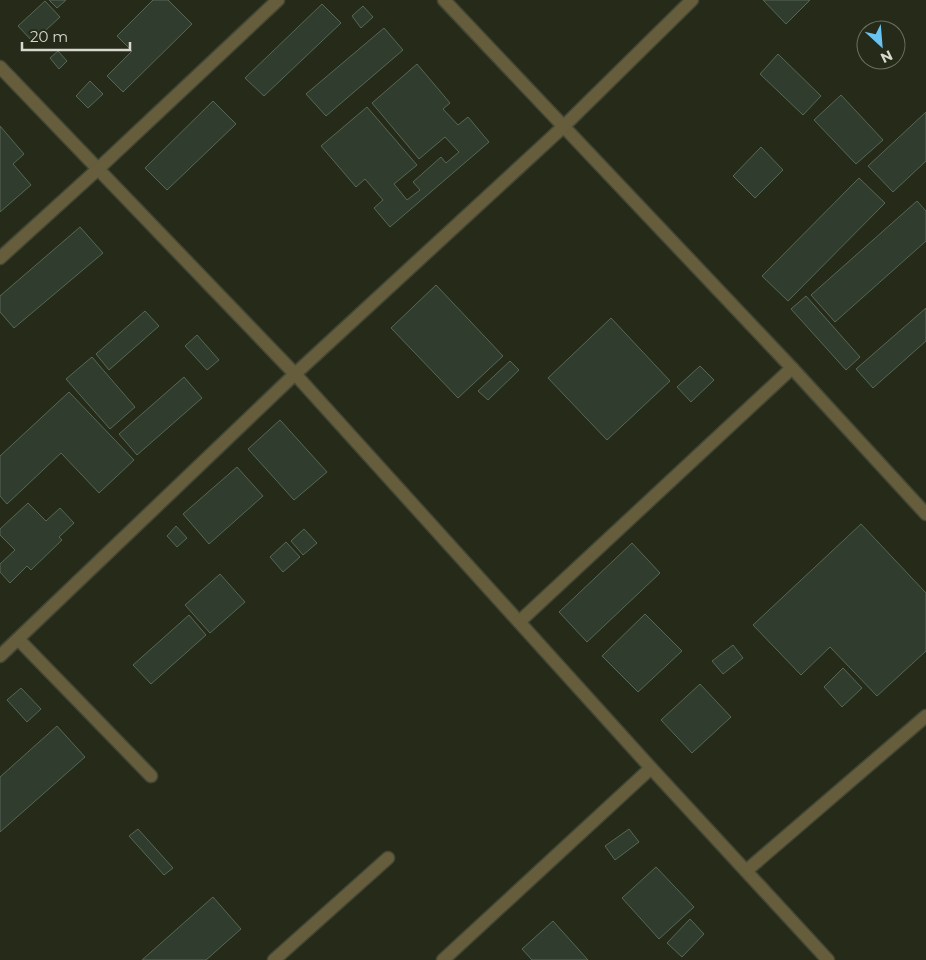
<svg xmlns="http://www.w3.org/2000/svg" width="926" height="960" font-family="Montserrat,sans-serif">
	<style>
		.building { fill: #303d2e; stroke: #586756 }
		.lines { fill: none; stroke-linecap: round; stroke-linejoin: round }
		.minor-casing { stroke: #424635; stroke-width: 15 }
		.minor { stroke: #655d3b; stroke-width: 12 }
	</style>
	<rect width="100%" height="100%" fill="#262a18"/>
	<!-- building -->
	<g class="building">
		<path d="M 49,0 L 66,0 L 57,8 Z"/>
		<path d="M 153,0 L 168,0 L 192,24 L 123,92 L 107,76 L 132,51 L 117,36 Z"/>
		<path d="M 763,0 L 810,0 L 786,24 Z"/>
		<path d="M 45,1 L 60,17 L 33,42 L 18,26 Z"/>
		<path d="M 322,4 L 341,23 L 264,96 L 245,78 Z"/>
		<path d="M 363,6 L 373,17 L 361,28 L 352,16 Z"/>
		<path d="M 384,28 L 403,50 L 326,116 L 306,94 Z"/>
		<path d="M 58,51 L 67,61 L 59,69 L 50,58 Z"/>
		<path d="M 778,54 L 821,96 L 803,115 L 760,74 Z"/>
		<path d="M 417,64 L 450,103 L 443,109 L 458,125 L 468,117 L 489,142 L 390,227 L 374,208 L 383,200 L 365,179 L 356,187 L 321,146 L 367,107 L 417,165 L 394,184 L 407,200 L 420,190 L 413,182 L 441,157 L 446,163 L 459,152 L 445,137 L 419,159 L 372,103 Z"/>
		<path d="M 90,81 L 103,94 L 88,108 L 76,96 Z"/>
		<path d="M 841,95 L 883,140 L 856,164 L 814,120 Z"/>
		<path d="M 213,101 L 236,124 L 167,190 L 145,168 Z"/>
		<path d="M 926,112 L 926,161 L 893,192 L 868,166 Z"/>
		<path d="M 0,126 L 24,154 L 13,164 L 31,185 L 0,212 Z"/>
		<path d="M 761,147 L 783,170 L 755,198 L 733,176 Z"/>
		<path d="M 859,178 L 885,203 L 788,301 L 762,276 Z"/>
		<path d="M 917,201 L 926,211 L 926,241 L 835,322 L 811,295 Z"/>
		<path d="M 80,227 L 103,253 L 14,328 L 0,312 L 0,296 Z"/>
		<path d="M 436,285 L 503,356 L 458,398 L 391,328 Z"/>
		<path d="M 806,296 L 860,357 L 846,370 L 791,309 Z"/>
		<path d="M 926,308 L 926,341 L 873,388 L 856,369 Z"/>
		<path d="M 145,311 L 159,326 L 109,370 L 96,354 Z"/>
		<path d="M 611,318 L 670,381 L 607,440 L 548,378 Z"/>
		<path d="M 197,335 L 219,360 L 207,370 L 185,346 Z"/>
		<path d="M 92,357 L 135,407 L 110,429 L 66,379 Z"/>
		<path d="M 510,361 L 519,370 L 488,400 L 478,391 Z"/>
		<path d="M 700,366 L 714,380 L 691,402 L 677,387 Z"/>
		<path d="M 184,377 L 202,398 L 137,455 L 119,434 Z"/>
		<path d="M 69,392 L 134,460 L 99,493 L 61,453 L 7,504 L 0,496 L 0,456 Z"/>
		<path d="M 280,420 L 327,472 L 294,500 L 248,449 Z"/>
		<path d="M 237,467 L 263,496 L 209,544 L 183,514 Z"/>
		<path d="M 28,503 L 46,521 L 60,508 L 74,523 L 59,537 L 62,540 L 31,570 L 27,566 L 10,583 L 0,572 L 0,564 L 15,550 L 0,535 L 0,529 Z"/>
		<path d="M 861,524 L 926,593 L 926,651 L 877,696 L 830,647 L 801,675 L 753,625 Z"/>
		<path d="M 176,526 L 187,538 L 177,547 L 167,536 Z"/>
		<path d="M 304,529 L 317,543 L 303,555 L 291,541 Z"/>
		<path d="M 286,542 L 300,557 L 283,572 L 270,557 Z"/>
		<path d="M 632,543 L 660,573 L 587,642 L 559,612 Z"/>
		<path d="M 220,574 L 245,602 L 210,633 L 185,605 Z"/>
		<path d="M 645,614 L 682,651 L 638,692 L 602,656 Z"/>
		<path d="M 189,615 L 206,635 L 151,684 L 133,665 Z"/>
		<path d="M 733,645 L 743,658 L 723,674 L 712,661 Z"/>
		<path d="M 843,668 L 862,688 L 842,707 L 824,687 Z"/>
		<path d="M 700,684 L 731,717 L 692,753 L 661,720 Z"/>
		<path d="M 21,688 L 41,709 L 27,722 L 7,700 Z"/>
		<path d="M 57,726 L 85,757 L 0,832 L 0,777 Z"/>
		<path d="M 138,829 L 173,868 L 164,875 L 129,836 Z"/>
		<path d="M 629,829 L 639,842 L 615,860 L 605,846 Z"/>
		<path d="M 656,867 L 694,907 L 659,939 L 622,898 Z"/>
		<path d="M 213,897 L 241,929 L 206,960 L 142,960 Z"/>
		<path d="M 690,919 L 704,934 L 682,957 L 667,943 Z"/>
		<path d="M 553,921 L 588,960 L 532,960 L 522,949 Z"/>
	</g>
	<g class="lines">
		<defs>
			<g id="minor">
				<path d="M 444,0 L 792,368 L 926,514"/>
				<path d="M 0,67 L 295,374 L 651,768 L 828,960"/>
				<path d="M 0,258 L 98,169 L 278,0"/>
				<path d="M 519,622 L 792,368"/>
				<path d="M 18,639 L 151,776"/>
				<path d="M 0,656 L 295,374 L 563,127 L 692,0"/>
				<path d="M 746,871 L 926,716"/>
				<path d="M 274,960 L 388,858"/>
				<path d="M 443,960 L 651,768"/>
			</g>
		</defs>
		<!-- minor casing -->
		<use href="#minor" class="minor-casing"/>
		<!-- minor -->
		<use href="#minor" class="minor"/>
	</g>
	<!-- north arrow -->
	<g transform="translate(881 45) rotate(154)"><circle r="24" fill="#262a18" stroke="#6d7061"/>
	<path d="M0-4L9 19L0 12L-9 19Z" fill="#69c4f1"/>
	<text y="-8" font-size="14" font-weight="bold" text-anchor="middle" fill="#d7d9ce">N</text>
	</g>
	<!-- scale -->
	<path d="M22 42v8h108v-8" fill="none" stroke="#d7d9ce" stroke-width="2.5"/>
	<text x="30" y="42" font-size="15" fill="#d7d9ce" stroke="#262a18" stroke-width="4" paint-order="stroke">20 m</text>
</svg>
